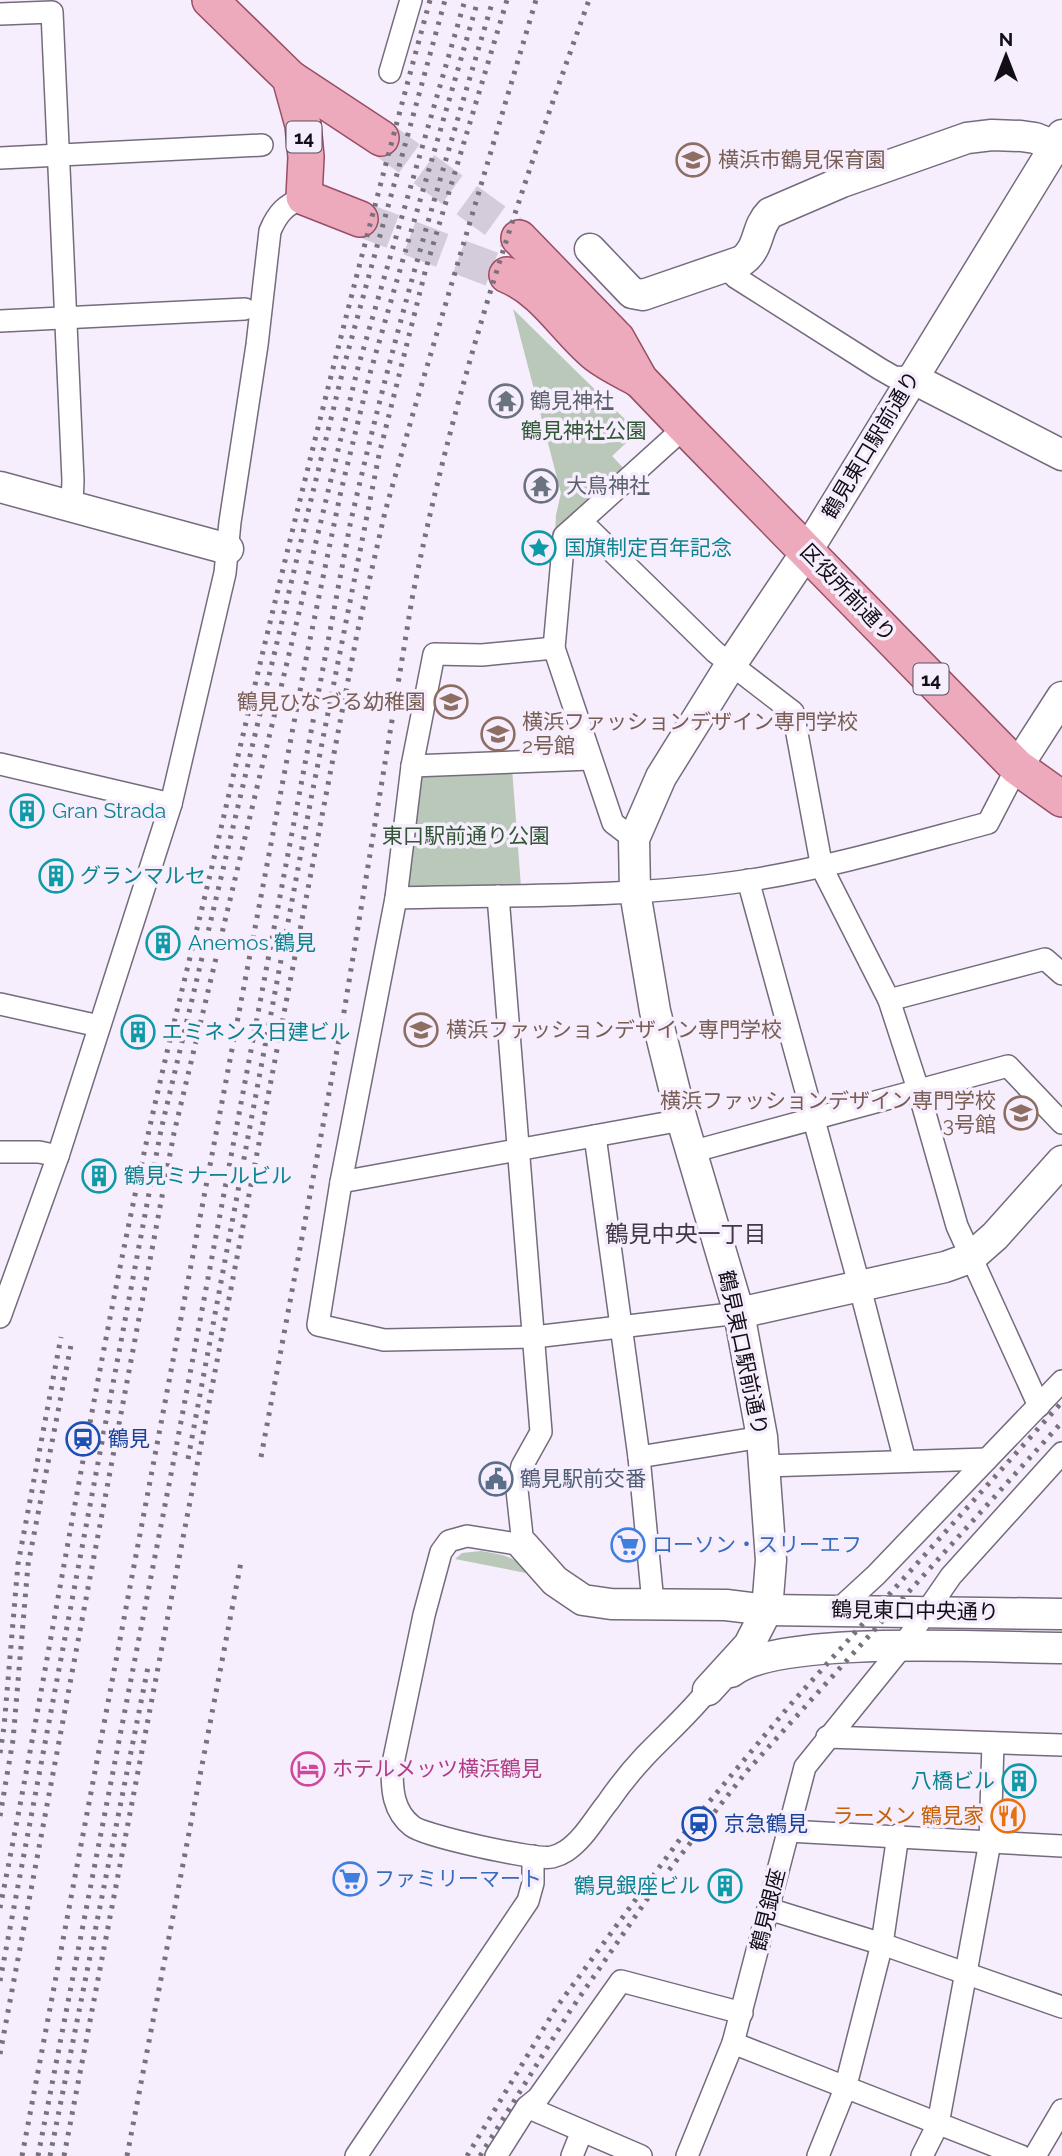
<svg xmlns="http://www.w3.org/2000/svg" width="1062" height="2156" font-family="Raleway,'Noto Sans JP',sans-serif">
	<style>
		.green { fill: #b9c8b9 }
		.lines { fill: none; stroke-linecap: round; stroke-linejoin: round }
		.primary-tunnel { stroke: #d4ccda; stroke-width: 35; stroke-dasharray: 35 18; stroke-linecap: butt }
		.street-casing { stroke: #756b7c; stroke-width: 24 }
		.secondary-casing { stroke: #756b7c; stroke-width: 33 }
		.primary-casing { stroke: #994e64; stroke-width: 38 }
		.street { stroke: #fff; stroke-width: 21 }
		.secondary { stroke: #fff; stroke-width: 30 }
		.primary { stroke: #edaabc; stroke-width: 35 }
		.rail { stroke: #78727d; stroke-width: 5; stroke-dasharray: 3.5 7; stroke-linecap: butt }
		.labels { text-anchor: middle; stroke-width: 7; stroke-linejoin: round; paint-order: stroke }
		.shield { fill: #f6edfd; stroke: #56515b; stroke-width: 2 }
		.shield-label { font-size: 19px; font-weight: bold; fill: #120e15 }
		.education-label { font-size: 21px; fill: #785e54; stroke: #f6edfd; text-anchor: start }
		.worship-label { font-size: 21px; fill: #5b616d; stroke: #f6edfd; text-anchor: start }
		.park-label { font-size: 21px; fill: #305634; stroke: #f6edfd }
		.street-label { font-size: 21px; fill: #120e15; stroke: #f6edfd }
		.culture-label { font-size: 21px; fill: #0d838f; stroke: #f6edfd; text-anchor: start }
		.transit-label { font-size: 21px; fill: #164399; stroke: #f6edfd; text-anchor: start }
		.service-label { font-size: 21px; fill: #4e5e75; stroke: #f6edfd; text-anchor: start }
		.shop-label { font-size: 21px; fill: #366cbe; stroke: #f6edfd; text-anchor: start }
		.hotel-label { font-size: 21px; fill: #b23c85; stroke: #f6edfd; text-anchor: start }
		.food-label { font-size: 21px; fill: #c56008; stroke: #f6edfd; text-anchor: end }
		.neighbourhood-label { font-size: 23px; fill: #423948; stroke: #f6edfd }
	</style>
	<rect width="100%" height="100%" fill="#f6edfd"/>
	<!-- green -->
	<g class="green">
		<path d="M 513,309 L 638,432 L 612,456 L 627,472 L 555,534 L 556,515 L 561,493 Z"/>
		<path d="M 512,768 L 521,887 L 407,893 L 422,772 Z"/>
		<path d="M 481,1551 C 505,1555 514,1556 531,1574 L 455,1559 L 462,1553 Z"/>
	</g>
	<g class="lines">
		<!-- primary-tunnel -->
		<g class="primary-tunnel">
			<path d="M 381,138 L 519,238"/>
			<path d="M 360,219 L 507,275"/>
		</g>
		<defs>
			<g id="street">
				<path d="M 0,14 L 52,12 L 73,480 L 72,505"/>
				<path d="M 390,72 L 411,0"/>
				<path d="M 0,158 L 262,145"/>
				<path d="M 731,265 L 735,277 L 880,369 L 894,377 L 912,378"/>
				<path d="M 0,321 L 245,309"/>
				<path d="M 685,427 L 581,521 L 715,652 L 793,712 L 822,868 L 889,1000 L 918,1089 L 957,1226 L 1039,1406"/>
				<path d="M 581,521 L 564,536 L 554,648 L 613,823 L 634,839"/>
				<path d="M 554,648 L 482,655 L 434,654 L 412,766 L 396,898 L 341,1182 L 318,1325 L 384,1340 L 534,1337 L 739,1313"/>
				<path d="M 0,764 L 171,804"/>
				<path d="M 412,766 L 590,759"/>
				<path d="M 748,880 L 859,1284 L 905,1461"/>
				<path d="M 498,896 L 541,1432 L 522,1466 L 517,1490 L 523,1545 L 467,1536 L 449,1541 L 441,1552 L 424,1615 L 392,1768 C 392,1790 393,1811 412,1826 C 424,1836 537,1861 552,1857 C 556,1856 563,1853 566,1851 C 584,1839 595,1818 608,1802 C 619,1786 632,1770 645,1756 C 666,1734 689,1714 708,1690"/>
				<path d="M 396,898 C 514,895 634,898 751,880 C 832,867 909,844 988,823 L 1017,767"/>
				<path d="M 889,1000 L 1045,959 L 1062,974"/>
				<path d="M 0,1004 L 99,1026"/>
				<path d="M 595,1136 L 639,1457 L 653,1603"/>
				<path d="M 0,1152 L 39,1152 L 58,1156"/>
				<path d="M 691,1152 L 1008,1066 L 1062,1123"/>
				<path d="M 341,1182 L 682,1120"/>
				<path d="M 0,1317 L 58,1156 L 171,804 L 225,573 L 230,522 L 257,345 L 270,231 C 278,212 286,205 304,197"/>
				<path d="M 639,1457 L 762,1437"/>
				<path d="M 764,1466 L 987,1459"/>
				<path d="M 839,1609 L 876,1575 L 1062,1381"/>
				<path d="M 827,1737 L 1062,1745"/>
				<path d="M 788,1831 L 1062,1846"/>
				<path d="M 769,1909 L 882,1944 L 1062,2007"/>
				<path d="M 733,2043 L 1021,2156"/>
				<path d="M 527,2107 L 641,2156"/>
				<path d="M 356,2156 L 528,1901 L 533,1883 L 533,1856"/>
				<path d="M 496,2156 L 527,2107 L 538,2098 L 621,1981 L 742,2013"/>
				<path d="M 572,2156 L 582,2131"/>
				<path d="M 687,2156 L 733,2043 L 805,1767 L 902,1647 L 951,1576 L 1062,1453"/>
				<path d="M 818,2156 L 845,2089 L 882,1944 L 898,1835"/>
				<path d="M 922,2156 L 938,2124 L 990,1842 L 993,1743"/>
				<path d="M 1035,2156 L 1062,2110"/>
			</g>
			<g id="secondary">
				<path d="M 590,249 L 632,293 L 643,295 L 742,261 C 761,247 755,228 770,213 L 842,182 L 967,138 L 992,135 L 1021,136 L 1035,138 L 1055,146"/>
				<path d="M 912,378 L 1062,455"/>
				<path d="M 0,487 L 228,549"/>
				<path d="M 1017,767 L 1062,697"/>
				<path d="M 739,1313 L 945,1267 L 970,1258 L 995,1236 L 1062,1161"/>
				<path d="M 523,1545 L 555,1581 L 583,1600 L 611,1604 L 726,1605 L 767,1610 L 1062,1614"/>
				<path d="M 731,1672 C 779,1634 994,1648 1062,1648"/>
				<path d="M 708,1690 L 749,1645 L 767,1610 L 771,1560 L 762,1437 L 739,1313 L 682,1120 L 655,1011 L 635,892 L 634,839 L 661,777 L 730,666 L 807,551 L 1062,135"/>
			</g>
			<g id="primary">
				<path d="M 210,0 L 290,78 L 303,125 L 306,157 L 304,197 L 360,219"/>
				<path d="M 290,78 L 381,138"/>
				<path d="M 519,238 L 617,339 L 640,380 L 685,427 L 1017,767 L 1062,799"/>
				<path d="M 507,275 C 546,291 566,330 597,355 C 610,365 626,372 640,380"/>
			</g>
		</defs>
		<!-- street casing -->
		<use href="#street" class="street-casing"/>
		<!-- secondary casing -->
		<use href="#secondary" class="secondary-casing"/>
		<!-- primary casing -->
		<use href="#primary" class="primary-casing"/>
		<!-- street -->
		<use href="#street" class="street"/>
		<!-- secondary -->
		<use href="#secondary" class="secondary"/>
		<!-- primary -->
		<use href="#primary" class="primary"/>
		<!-- rail -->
		<g class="rail">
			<path d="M 261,1457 L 343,1018 L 412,599 C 452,395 518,196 589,0"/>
			<path d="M 188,1459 L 311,799 L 379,455 L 426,268 L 507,0"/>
			<path d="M 0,1753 L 4,1727 L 18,1564 L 61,1337"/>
			<path d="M 0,1816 L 13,1740 L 28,1565 L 72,1340"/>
			<path d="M 669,1870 L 747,1771 L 1062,1422"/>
			<path d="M 0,1908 C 52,1648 92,1385 150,1126 C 170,1036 193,947 214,858 C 281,571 352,285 430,0"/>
			<path d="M 0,1981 L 161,1130 L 308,512 L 344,366 L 445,0"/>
			<path d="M 0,2054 L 174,1133 L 357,371 L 465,0"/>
			<path d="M 22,2156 L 307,654 L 341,491 L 369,377 L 478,0"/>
			<path d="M 38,2156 L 173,1464 L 350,525 C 390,348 441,174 493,0"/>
			<path d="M 50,2156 L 149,1662"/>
			<path d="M 64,2156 L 357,634 L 385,512 L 412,417 L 536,0"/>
			<path d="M 127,2156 L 241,1562"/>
			<path d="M 467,2156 L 556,2008 L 694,1820 L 790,1705 L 1062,1402"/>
			<path d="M 480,2156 L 570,2011 L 650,1895"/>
		</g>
	</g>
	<!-- icons -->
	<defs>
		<symbol id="school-ring" viewBox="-11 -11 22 22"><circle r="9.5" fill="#f6edfd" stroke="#8d6e63" stroke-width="1.5"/><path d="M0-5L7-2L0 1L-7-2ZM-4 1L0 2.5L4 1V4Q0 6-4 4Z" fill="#8d6e63"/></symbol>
		<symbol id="temple-ring" viewBox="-11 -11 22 22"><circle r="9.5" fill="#f6edfd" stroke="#6b7280" stroke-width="1.5"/><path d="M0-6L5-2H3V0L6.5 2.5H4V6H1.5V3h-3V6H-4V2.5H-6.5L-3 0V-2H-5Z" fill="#6b7280"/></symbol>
		<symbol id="sight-ring" viewBox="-11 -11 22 22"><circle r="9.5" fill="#f6edfd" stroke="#0f9aa8" stroke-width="1.5"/><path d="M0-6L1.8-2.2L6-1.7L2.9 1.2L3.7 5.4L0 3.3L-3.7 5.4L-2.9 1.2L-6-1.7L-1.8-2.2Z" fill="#0f9aa8"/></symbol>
		<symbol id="university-ring" viewBox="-11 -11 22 22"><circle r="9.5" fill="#f6edfd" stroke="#8d6e63" stroke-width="1.5"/><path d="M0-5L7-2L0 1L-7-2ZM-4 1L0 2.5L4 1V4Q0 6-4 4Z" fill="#8d6e63"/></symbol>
		<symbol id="building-ring" viewBox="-11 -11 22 22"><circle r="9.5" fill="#f6edfd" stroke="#0f9aa8" stroke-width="1.5"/><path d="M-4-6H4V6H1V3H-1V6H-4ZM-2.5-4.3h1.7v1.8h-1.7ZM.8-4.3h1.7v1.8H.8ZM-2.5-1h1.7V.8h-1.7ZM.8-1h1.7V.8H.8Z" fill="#0f9aa8"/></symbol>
		<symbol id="station-ring" viewBox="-11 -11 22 22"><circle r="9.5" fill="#f6edfd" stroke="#1a4fb4" stroke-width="1.5"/><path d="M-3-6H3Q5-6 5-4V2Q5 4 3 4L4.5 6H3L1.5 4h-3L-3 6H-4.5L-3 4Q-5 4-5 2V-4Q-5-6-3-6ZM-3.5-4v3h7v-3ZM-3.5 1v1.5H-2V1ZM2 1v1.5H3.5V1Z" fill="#1a4fb4"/></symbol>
		<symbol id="civic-ring" viewBox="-11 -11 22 22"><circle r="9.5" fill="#f6edfd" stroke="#5c6f8a" stroke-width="1.5"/><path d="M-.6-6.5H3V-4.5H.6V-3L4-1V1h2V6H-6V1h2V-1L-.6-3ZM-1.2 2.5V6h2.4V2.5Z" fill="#5c6f8a"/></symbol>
		<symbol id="supermarket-ring" viewBox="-11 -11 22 22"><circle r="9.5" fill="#f6edfd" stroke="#3f7fe0" stroke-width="1.5"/><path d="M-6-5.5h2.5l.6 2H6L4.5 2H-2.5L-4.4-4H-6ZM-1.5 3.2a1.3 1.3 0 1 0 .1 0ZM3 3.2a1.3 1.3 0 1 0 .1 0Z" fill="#3f7fe0"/></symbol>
		<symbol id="hotel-ring" viewBox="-11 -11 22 22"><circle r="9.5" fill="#f6edfd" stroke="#d1479c" stroke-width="1.5"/><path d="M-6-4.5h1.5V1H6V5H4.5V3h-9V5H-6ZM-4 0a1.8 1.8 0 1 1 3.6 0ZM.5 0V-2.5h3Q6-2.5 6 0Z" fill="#d1479c"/></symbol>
		<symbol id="restaurant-ring" viewBox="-11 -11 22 22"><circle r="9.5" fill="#f6edfd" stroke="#e8710a" stroke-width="1.5"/><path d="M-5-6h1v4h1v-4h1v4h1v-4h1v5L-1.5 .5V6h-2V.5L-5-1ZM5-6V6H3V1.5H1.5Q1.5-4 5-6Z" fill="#e8710a"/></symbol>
	</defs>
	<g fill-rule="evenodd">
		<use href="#school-ring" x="674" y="141" width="38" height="38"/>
		<use href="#temple-ring" x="487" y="382" width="38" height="38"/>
		<use href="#temple-ring" x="522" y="467" width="38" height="38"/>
		<use href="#sight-ring" x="520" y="529" width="38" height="38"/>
		<use href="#school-ring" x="432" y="683" width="38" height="38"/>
		<use href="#university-ring" x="479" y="715" width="38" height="38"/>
		<use href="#building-ring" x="8" y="792" width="38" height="38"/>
		<use href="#building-ring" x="37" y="857" width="38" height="38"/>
		<use href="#building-ring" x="144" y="924" width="38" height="38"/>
		<use href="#university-ring" x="402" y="1011" width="38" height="38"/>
		<use href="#building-ring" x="119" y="1013" width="38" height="38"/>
		<use href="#university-ring" x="1002" y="1094" width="38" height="38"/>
		<use href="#building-ring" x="80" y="1157" width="38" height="38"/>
		<use href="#station-ring" x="64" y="1420" width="38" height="38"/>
		<use href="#civic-ring" x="477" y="1460" width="38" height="38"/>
		<use href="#supermarket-ring" x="609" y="1526" width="38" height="38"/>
		<use href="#hotel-ring" x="289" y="1750" width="38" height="38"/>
		<use href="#building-ring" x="1000" y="1762" width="38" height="38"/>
		<use href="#restaurant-ring" x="989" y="1797" width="38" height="38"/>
		<use href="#station-ring" x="680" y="1805" width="38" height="38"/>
		<use href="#supermarket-ring" x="331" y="1860" width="38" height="38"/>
		<use href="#building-ring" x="706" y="1867" width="38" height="38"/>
	</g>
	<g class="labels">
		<!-- shield labels -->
		<g class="shield">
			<rect x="286.5" y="121.5" width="35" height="31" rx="5"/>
			<rect x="913.5" y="663.5" width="35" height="31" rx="5"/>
		</g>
		<g class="shield-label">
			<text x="304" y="144">14</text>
			<text x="931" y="686">14</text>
		</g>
		<!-- education labels -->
		<g class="education-label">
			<text x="718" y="167">横浜市鶴見保育園</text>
			<text x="426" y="709" text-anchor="end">鶴見ひなづる幼稚園</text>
			<text x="522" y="729">横浜ファッションデザイン専門学校<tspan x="522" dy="24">2号館</tspan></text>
			<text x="446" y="1037">横浜ファッションデザイン専門学校</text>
			<text x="996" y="1108" text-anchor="end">横浜ファッションデザイン専門学校<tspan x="996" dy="24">3号館</tspan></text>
		</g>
		<!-- worship labels -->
		<g class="worship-label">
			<text x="530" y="408">鶴見神社</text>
			<text x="566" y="493">大鳥神社</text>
		</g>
		<!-- park labels -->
		<g class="park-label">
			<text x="584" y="438">鶴見神社公園</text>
			<text x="466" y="843">東口駅前通り公園</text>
		</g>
		<!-- street labels -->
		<g class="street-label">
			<text transform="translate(871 445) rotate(-59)" y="7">鶴見東口駅前通り</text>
			<text transform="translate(848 593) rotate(46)" y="7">区役所前通り</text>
			<text transform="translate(743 1353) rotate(78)" y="7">鶴見東口駅前通り</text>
			<text transform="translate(915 1611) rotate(1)" y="7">鶴見東口中央通り</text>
			<text transform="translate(768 1910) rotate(-76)" y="7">鶴見銀座</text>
		</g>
		<!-- culture labels -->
		<g class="culture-label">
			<text x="564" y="555">国旗制定百年記念</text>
			<text x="52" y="818">Gran Strada</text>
			<text x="80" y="883">グランマルセ</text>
			<text x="188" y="950">Anemos 鶴見</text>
			<text x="162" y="1039">エミネンス日建ビル</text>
			<text x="124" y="1183">鶴見ミナールビル</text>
			<text x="995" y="1788" text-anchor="end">八橋ビル</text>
			<text x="700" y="1893" text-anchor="end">鶴見銀座ビル</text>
		</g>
		<!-- transit labels -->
		<g class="transit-label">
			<text x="108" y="1446">鶴見</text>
			<text x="724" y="1831">京急鶴見</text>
		</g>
		<!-- service labels -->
		<g class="service-label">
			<text x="520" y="1486">鶴見駅前交番</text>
		</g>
		<!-- shop labels -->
		<g class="shop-label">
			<text x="652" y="1552">ローソン・スリーエフ</text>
			<text x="374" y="1886">ファミリーマート</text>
		</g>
		<!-- hotel labels -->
		<g class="hotel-label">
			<text x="332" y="1776">ホテルメッツ横浜鶴見</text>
		</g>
		<!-- food labels -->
		<g class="food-label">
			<text x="984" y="1823">ラーメン 鶴見家</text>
		</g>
		<!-- neighbourhood labels -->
		<g class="neighbourhood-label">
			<text x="686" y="1242">鶴見中央一丁目</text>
		</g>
	</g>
	<!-- north arrow -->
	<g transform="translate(1006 56)" stroke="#f6edfd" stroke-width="5" paint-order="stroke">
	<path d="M0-5L12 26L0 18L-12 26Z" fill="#120e15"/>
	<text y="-10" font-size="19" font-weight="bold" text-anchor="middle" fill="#120e15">N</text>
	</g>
</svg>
